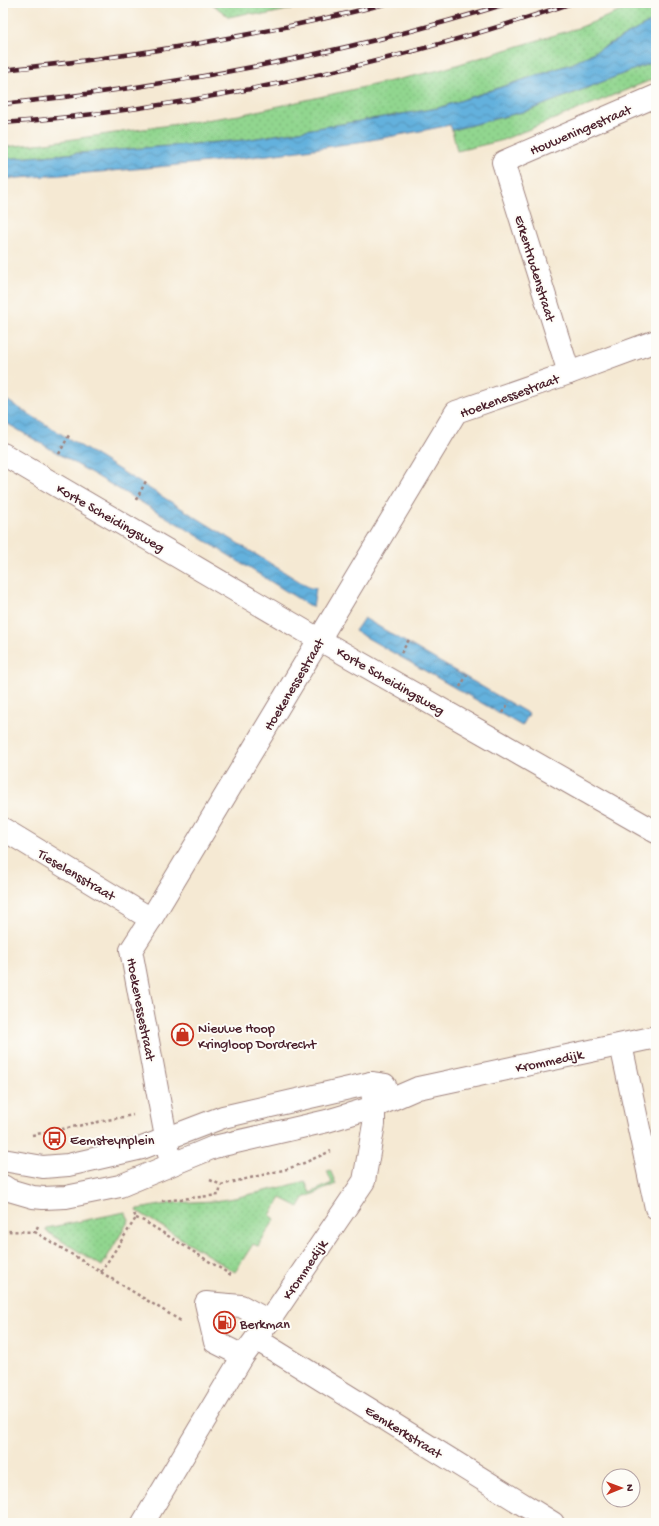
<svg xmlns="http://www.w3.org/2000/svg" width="659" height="1526" font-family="'Gochi Hand',sans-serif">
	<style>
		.grass { fill: url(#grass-dots); stroke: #6e7a5d }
		.water { fill: url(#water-waves); stroke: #566884 }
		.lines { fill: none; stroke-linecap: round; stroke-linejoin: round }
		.minor-casing { stroke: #a0847f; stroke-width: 24 }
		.path { stroke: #a0847f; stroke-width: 2.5; stroke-dasharray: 3 3; stroke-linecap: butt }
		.minor { stroke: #fff; stroke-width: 22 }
		.rail-casing { stroke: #4a1f2b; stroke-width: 4.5 }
		.rail { stroke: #fdfcf7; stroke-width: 3; stroke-dasharray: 9; stroke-linecap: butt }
		.labels { text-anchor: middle; stroke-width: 4; stroke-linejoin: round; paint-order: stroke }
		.street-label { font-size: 14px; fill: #4a1f2b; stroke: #fdfcf7 }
		.poi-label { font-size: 14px; fill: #4a1f2b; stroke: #fdfcf7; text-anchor: start }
	</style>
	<defs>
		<pattern id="grass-dots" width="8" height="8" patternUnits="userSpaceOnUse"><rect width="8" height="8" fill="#91d68f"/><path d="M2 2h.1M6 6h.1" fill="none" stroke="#7fb77c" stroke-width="1.8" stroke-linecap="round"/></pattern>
		<pattern id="water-waves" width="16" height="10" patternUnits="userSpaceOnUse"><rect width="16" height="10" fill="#63b1dd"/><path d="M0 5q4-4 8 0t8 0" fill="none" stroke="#548fb3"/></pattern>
	</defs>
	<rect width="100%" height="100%" fill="#fdfcf7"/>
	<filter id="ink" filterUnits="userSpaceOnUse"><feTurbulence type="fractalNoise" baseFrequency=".025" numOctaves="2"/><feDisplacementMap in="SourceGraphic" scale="8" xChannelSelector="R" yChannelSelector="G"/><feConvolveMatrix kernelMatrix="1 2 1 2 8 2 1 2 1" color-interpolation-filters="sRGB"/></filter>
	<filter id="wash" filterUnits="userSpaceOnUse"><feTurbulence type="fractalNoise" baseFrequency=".012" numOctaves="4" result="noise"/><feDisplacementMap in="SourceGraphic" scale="16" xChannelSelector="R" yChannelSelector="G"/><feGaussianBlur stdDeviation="0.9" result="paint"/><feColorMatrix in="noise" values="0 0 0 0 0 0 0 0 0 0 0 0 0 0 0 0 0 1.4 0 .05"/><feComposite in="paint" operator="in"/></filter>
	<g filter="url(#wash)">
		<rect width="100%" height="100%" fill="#f5e9d3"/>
		<!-- grass -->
		<g class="grass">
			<path d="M 211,3 L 319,3 L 264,15 L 248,13 L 229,17 Z"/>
			<path d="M 641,3 L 656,3 L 656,19 L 574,63 L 438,108 L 245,140 L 3,159 L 3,147 L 46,143 L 239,115 L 440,70 L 581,27 Z"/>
			<path d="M 656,61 L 656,78 L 500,141 L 457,151 L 452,130 L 530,110 Z"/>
			<path d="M 330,1170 L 336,1184 L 304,1198 L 299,1207 L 281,1198 L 270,1215 L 275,1219 L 258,1246 L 253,1244 L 235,1272 L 137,1211 L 138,1209 L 172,1203 L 215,1201 L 234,1198 L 287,1186 L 305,1181 L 310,1193 L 332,1183 L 327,1171 Z"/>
			<path d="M 125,1212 L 129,1220 L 102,1266 L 46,1231 L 47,1228 Z"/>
		</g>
		<!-- water -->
		<g class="water">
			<path d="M 656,19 L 656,61 L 530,110 L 452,130 L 450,125 C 303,156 152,169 3,179 L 3,159 L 245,140 L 438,108 L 574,63 Z"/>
			<path d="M 3,398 L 310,588 L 316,588 L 313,608 L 185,528 L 3,421 Z"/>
			<path d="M 364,618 L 529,714 L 522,726 L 355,631 Z"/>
		</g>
	</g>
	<g filter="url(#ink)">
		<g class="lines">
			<defs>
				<g id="minor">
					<path d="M 569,373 L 503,162 L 656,96"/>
					<path d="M 3,454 L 320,640 L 656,832"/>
					<path d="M 3,829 L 151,919"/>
					<path d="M 621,1045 L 656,1208"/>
					<path d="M 3,1160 L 43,1167 L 68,1165 L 142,1148 L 223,1117 L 371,1083 L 385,1085"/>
					<path d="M 171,1164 L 131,950 L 151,919 L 456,412 L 569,373 L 656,341"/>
					<path d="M 3,1186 L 9,1190 L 33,1197 L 43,1198 L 66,1197 L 120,1186 L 214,1147 L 327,1121 L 374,1107 L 418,1088 L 656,1037"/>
					<path d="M 256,1339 L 553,1523"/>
					<path d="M 243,1356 L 215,1342 L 206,1303 L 241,1306 L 269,1321"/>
					<path d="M 143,1523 L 243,1356 L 269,1321 L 364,1181 L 374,1124 L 374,1107 L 371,1083"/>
				</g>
			</defs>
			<!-- minor casing -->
			<use href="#minor" class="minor-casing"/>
			<!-- path -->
			<g class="path">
				<path d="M 59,454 L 69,435"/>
				<path d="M 136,500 L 147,479"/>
				<path d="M 401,653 L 410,638"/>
				<path d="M 460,687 L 467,675"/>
				<path d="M 503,713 L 509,702"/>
				<path d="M 32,1135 L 133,1115"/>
				<path d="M 210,1180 L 221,1185 L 287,1169 L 304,1163 L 331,1151"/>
				<path d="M 162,1201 L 219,1195 L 221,1185"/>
				<path d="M 136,1218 L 144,1221 L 231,1275"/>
				<path d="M 38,1226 L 35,1232 L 181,1321"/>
				<path d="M 3,1233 L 7,1231 L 35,1232"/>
				<path d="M 101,1272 L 136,1218 L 133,1211"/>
			</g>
			<!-- minor -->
			<use href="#minor" class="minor"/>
			<defs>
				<g id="rail">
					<path d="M 3,70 C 133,57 263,35 389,3"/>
					<path d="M 3,104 C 175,86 344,54 509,3"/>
					<path d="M 3,123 C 197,108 388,65 572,3"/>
				</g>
			</defs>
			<!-- rail casing -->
			<use href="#rail" class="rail-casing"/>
			<!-- rail -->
			<use href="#rail" class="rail"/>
		</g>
	</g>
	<!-- icons -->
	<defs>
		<symbol id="shop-ring" viewBox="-11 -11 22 22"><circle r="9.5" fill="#fdfcf7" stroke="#c8321e" stroke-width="1.5"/><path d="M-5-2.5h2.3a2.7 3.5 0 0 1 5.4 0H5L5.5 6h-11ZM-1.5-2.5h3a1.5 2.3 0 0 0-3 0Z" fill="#c8321e"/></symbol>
		<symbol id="bus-ring" viewBox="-11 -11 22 22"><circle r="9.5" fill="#fdfcf7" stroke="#c8321e" stroke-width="1.5"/><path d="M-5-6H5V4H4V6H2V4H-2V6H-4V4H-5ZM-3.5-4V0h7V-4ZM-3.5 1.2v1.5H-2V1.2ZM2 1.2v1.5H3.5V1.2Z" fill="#c8321e"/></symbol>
		<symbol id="fuel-ring" viewBox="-11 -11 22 22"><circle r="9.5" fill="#fdfcf7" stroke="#c8321e" stroke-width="1.5"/><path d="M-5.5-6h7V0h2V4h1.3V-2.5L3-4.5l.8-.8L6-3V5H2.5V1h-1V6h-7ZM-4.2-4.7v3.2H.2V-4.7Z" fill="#c8321e"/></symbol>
	</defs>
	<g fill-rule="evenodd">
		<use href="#shop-ring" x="170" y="1022" width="25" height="25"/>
		<use href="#bus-ring" x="42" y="1126" width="25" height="25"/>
		<use href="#fuel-ring" x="212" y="1310" width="25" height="25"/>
	</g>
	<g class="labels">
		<!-- street labels -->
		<g class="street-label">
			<text transform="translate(580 129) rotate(-23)" y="5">Houweningestraat</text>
			<text transform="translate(536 268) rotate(73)" y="5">Erkentrudenstraat</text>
			<text transform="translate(509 395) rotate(-20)" y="5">Hoekenessestraat</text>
			<text transform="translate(111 517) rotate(30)" y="5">Korte Scheidingsweg</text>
			<text transform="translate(391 680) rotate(30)" y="5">Korte Scheidingsweg</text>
			<text transform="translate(293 684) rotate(-59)" y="5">Hoekenessestraat</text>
			<text transform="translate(77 874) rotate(31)" y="5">Tieselensstraat</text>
			<text transform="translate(142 1009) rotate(79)" y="5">Hoekenessestraat</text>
			<text transform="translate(549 1060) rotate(-12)" y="5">Krommedijk</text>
			<text transform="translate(304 1269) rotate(-56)" y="5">Krommedijk</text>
			<text transform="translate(404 1431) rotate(32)" y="5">Eemkerkstraat</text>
		</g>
		<!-- poi labels -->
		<g class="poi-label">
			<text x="198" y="1032">Nieuwe Hoop<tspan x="198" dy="16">Kringloop Dordrecht</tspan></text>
			<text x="70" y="1144">Eemsteynplein</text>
			<text x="240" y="1328">Berkman</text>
		</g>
	</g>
	<!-- margin -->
	<rect width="659" height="1526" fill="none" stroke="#fdfcf7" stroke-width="16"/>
	<!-- north arrow -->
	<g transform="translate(621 1488) rotate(89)"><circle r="19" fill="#fdfcf7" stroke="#b5a4a5"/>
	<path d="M0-3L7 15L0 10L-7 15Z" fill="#c8321e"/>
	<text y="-6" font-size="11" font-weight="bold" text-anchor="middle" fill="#4a1f2b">N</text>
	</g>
</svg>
